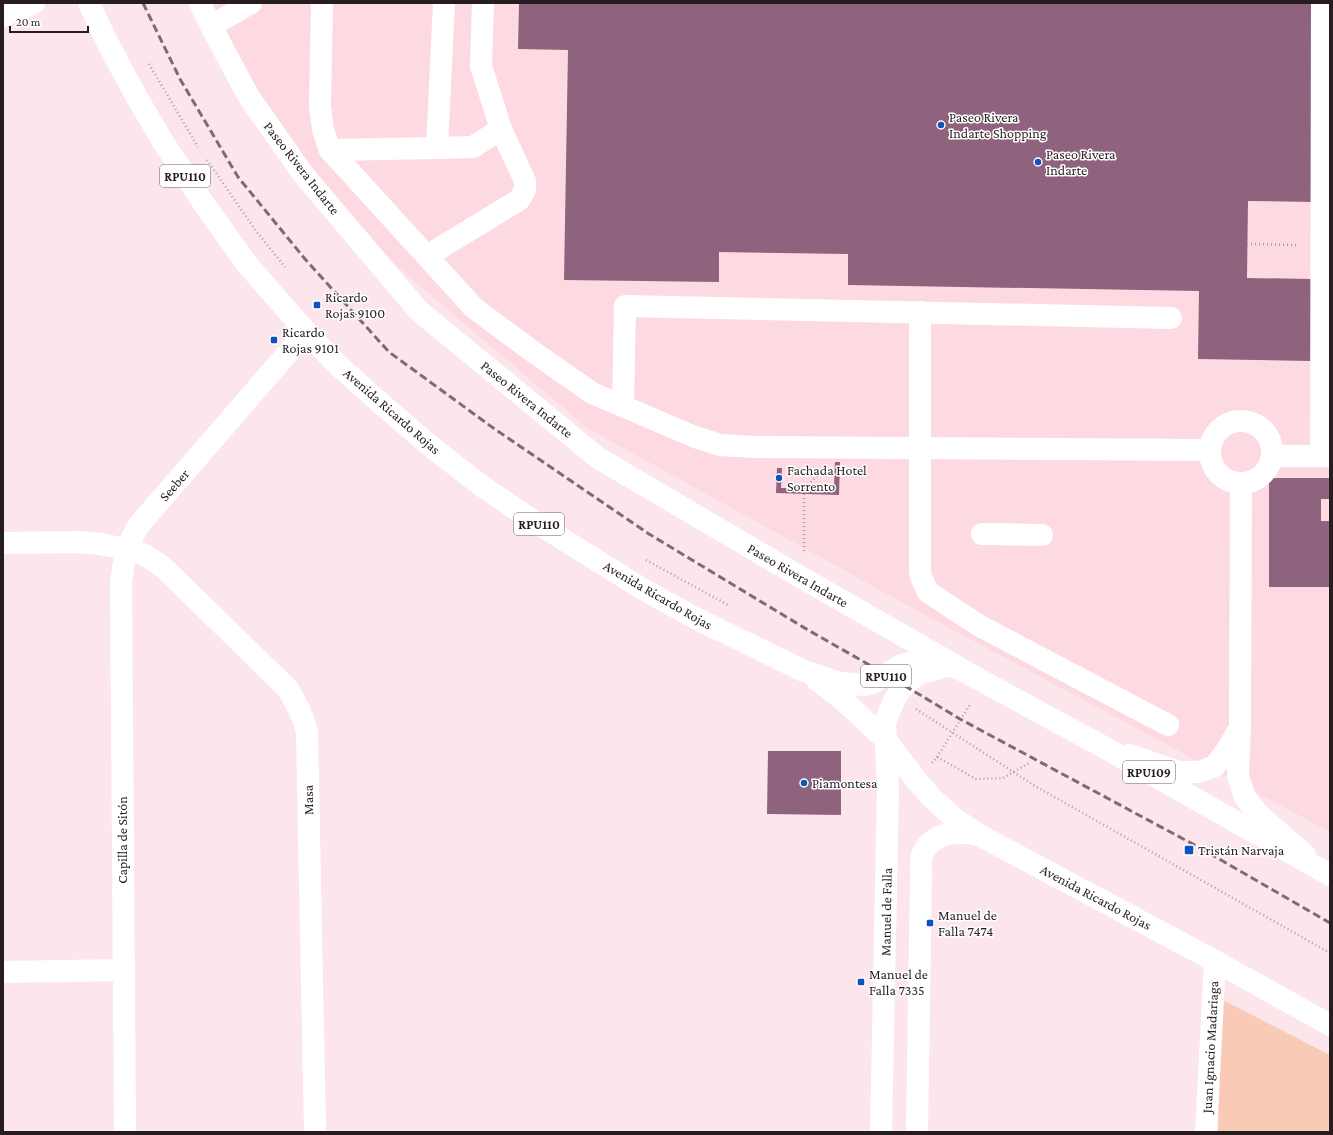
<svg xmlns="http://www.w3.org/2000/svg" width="1333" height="1135" font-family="'Crimson Pro',serif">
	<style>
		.built { fill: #fddae1 }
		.green { fill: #f9cbb7 }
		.building { fill: #8f627d }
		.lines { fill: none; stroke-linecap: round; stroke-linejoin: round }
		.path { stroke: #af9da1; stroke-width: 2.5; stroke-dasharray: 1 3; stroke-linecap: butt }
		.minor { stroke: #fff; stroke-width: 22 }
		.major { stroke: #fff; stroke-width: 22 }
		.rail { stroke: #7c6d70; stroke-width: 3; stroke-dasharray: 8 4; stroke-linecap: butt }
		.poi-dot { fill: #1053be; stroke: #fff; stroke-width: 1.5 }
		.labels { text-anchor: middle; stroke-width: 3; stroke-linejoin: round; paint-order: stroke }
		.shield { fill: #fff; stroke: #686162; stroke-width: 1 }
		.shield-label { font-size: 13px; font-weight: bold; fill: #271d1f }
		.poi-label { font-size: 14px; fill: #271d1f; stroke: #fff; text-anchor: start }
		.street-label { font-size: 14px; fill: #271d1f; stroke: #fff }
	</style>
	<rect width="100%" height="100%" fill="#fce6eb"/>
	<!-- built -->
	<path class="built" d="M 199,3 L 1330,3 L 1330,832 L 925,615 L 587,428 L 392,262 L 249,97 Z"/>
	<!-- green -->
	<path class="green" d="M 1221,999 L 1330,1055 L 1330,1132 L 1218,1132 Z"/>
	<!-- building -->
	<g class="building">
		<path d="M 519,3 L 1317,3 L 1314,202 L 1248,201 L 1247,278 L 1312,279 L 1311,361 L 1198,359 L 1199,291 L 848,285 L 848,254 L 719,252 L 719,282 L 564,280 L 568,50 L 518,49 Z"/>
		<path d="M 835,462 L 840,462 L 839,495 L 776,493 L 777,468 L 782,468 L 781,488 L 834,489 Z"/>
		<path d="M 1269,478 L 1330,478 L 1330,499 L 1321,499 L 1321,521 L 1330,521 L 1330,587 L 1269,587 Z"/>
		<path d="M 768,751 L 841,751 L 841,815 L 767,814 Z"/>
	</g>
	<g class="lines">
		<!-- path -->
		<g class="path">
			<path d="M 149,64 L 198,147"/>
			<path d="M 207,160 L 256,231 L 285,267"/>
			<path d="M 1247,244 L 1297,245"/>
			<path d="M 804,551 L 804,488 L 817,476 L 819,472"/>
			<path d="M 646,560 L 728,605"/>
			<path d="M 916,709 L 1035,786 L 1330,953"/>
			<path d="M 937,757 L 971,703"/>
			<path d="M 932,763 L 937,757 L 976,779 L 1003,778 L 1029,763"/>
		</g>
		<!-- minor -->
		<g class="minor">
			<path d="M 200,3 L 211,26 L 249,97 L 303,174 L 419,311 L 598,458 L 804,579 L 956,666"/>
			<path d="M 322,3 L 320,106 L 323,130 L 330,150 L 474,308 L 532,351 L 592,393 L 695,437 L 720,445 L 754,447 L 1210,450"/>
			<path d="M 3,16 L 34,3"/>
			<path d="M 211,26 L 251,3"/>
			<path d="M 437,148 L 473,147 L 501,129"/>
			<path d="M 330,150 L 437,148 L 444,3"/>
			<path d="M 427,256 L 519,200 L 525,190 L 525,181 L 501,129 L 481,66 L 483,3"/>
			<path d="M 920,312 L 920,570 L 921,577 L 928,592 L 980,626 L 1168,725"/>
			<path d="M 623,406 L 625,306 L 1171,318"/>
			<circle cx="1241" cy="452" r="31"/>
			<path d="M 1273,456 L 1330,456"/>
			<path d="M 1321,456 L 1322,3"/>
			<path d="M 1241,483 L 1240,726 L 1238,776 L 1245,797 L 1258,814 L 1305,855"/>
			<path d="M 982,534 L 1042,535"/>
			<path d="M 3,543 L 79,542 L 100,544 L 126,549 L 145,555 L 163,567 L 287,688 C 296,702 303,715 307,732 L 315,1132"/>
			<path d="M 1129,755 L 1179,772 L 1199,772 L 1215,766 L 1226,751 L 1239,729"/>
			<path d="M 3,972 L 123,970"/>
			<path d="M 125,1132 L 121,582 L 126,549 L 138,526 L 306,332"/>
			<path d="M 1206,1132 L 1215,961"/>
		</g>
		<!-- major -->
		<g class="major">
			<path d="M 89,3 L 106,40 L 136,96 L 165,145 L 204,204 L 246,263 L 306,332 L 340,367 L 386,408 L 434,449 L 482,486 L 532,520 L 641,588 L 695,618 L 804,671 L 840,683 L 865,685 L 874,682 L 902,665 L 910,663 L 932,662 L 958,668 L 1100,745 L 1330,875"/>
			<path d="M 817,680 L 843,700 L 886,740 L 917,781 L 931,797 L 943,808 L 954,818 L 979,835 L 1215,961 L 1330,1025"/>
			<path d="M 881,1132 L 888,789 L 885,723 C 894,695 907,672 938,669"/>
			<path d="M 917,1132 L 921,875 C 921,868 920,859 923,853 C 933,832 959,830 979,835"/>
		</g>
		<!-- rail -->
		<path class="rail" d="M 143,3 L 180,79 L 238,177 L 305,259 L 389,352 L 496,430 L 649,534 L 808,630 L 887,675 L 960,719 L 1202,849 L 1330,923"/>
	</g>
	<!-- markers -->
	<g class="poi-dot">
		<circle cx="941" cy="125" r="4"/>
		<circle cx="1038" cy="162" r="4"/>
		<rect x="313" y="301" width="8" height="8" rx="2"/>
		<rect x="270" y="336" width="8" height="8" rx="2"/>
		<circle cx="779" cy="478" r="4"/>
		<circle cx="804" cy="783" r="4"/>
		<rect x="1184" y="845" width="10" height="10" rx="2"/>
		<rect x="926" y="919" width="8" height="8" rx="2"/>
		<rect x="857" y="978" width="8" height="8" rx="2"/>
	</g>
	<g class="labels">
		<!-- shield labels -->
		<g class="shield">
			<rect x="160" y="165" width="50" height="22" rx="3"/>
			<rect x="514" y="513" width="50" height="22" rx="3"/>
			<rect x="861" y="665" width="50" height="22" rx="3"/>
			<rect x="1123" y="761" width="52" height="22" rx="3"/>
		</g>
		<g class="shield-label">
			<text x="185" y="181">RPU110</text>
			<text x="539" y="529">RPU110</text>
			<text x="886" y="681">RPU110</text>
			<text x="1149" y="777">RPU109</text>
		</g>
		<!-- poi labels -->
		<g class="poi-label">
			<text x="949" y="122">Paseo Rivera<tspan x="949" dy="16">Indarte Shopping</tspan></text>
			<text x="1046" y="159">Paseo Rivera<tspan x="1046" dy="16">Indarte</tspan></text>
			<text x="325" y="302">Ricardo<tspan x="325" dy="16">Rojas 9100</tspan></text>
			<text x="282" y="337">Ricardo<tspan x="282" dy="16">Rojas 9101</tspan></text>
			<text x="787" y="475">Fachada Hotel<tspan x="787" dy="16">Sorrento</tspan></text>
			<text x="812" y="788">Piamontesa</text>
			<text x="1198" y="855">Tristán Narvaja</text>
			<text x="938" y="920">Manuel de<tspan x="938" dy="16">Falla 7474</tspan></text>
			<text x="869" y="979">Manuel de<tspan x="869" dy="16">Falla 7335</tspan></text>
		</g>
		<!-- street labels -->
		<g class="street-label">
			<text transform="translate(302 168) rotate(52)" y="5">Paseo Rivera Indarte</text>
			<text transform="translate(527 399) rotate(39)" y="5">Paseo Rivera Indarte</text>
			<text transform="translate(392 411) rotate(41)" y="5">Avenida Ricardo Rojas</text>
			<text transform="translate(174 485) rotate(-49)" y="5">Seeber</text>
			<text transform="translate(798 575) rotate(30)" y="5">Paseo Rivera Indarte</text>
			<text transform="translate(658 595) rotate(30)" y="5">Avenida Ricardo Rojas</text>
			<text transform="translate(308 800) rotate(-91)" y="5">Masa</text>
			<text transform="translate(122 840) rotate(-90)" y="5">Capilla de Sitón</text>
			<text transform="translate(1096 897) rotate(28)" y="5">Avenida Ricardo Rojas</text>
			<text transform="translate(886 912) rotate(-89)" y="5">Manuel de Falla</text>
			<text transform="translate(1210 1047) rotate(-87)" y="5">Juan Ignacio Madariaga</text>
		</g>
	</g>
	<!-- border -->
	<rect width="1333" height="1135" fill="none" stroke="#271d1f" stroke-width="8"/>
	<!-- scale -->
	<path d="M10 26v6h78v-6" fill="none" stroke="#271d1f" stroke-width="2"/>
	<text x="16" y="26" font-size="12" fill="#271d1f" stroke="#ffffff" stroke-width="3" paint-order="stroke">20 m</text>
</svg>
